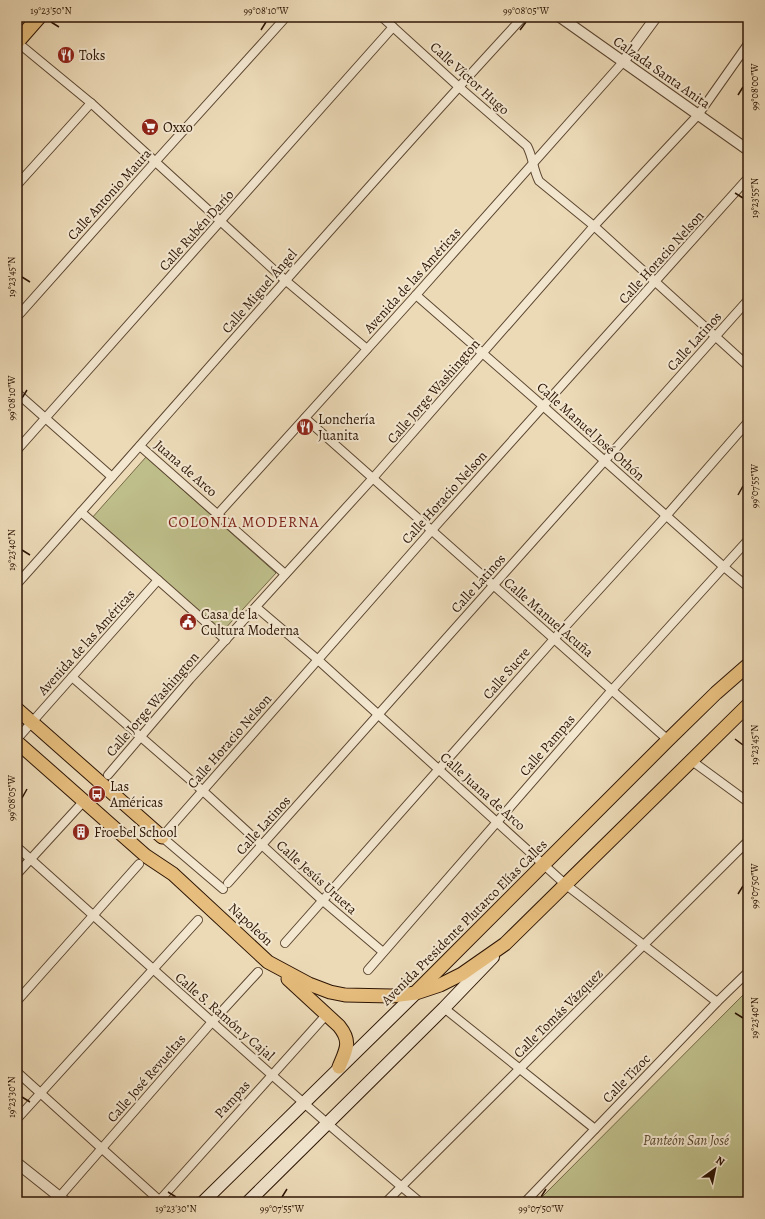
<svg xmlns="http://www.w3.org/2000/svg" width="765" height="1219" font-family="Alegreya,serif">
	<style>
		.green { fill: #bebe8a; stroke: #756947 }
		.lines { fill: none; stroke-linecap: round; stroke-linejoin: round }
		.minor-casing { stroke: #5c4631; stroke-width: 10 }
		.tertiary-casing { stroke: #5c4631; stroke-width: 12 }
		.secondary-casing { stroke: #2c1404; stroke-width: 14 }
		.primary-casing { stroke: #2c1404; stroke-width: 15 }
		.trunk-casing { stroke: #2c1404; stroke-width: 16 }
		.minor { stroke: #f3e7d0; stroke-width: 8 }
		.tertiary { stroke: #f3e7d0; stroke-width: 10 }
		.secondary { stroke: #f3e7d0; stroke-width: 12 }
		.primary { stroke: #e6bd7c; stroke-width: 13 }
		.trunk { stroke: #e6bd7c; stroke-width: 14 }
		.ticks { fill: none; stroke: #2c1404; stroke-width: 1.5 }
		.labels { text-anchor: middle; stroke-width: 4; stroke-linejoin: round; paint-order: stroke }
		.poi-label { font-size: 14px; fill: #2c1404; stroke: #f3e7d0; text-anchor: start }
		.street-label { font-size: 14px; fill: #2c1404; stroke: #f3e7d0 }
		.park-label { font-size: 14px; font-style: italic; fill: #58472c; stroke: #f3e7d0 }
		.neighbourhood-label { font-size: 15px; letter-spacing: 1px; fill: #7a1f14; stroke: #f3e7d0 }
		.neatline { fill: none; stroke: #2c1404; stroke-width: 1.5 }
		.ticks-label { font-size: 10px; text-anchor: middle; fill: #2c1404 }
	</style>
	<rect width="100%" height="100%" fill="#ecdab7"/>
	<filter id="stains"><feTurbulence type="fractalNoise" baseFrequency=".005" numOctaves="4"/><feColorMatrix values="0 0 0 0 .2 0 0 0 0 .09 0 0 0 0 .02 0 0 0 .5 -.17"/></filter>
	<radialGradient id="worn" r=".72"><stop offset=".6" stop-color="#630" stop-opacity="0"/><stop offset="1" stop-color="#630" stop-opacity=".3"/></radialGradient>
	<!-- green -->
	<g class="green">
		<path d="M 146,457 L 276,573 L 222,632 L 91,519 Z"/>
		<path d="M 748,990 L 748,1202 L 537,1202 Z"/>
	</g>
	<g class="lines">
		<defs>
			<g id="minor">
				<path d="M 382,17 L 459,87 L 527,146 C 533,157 533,169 539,181 L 594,226 L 748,366"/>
				<path d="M 17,42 L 91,103 L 285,280 L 367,349"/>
				<path d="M 17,185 L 91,103"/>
				<path d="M 416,295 L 543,406 L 724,567 L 748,587"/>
				<path d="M 17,317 L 155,162 L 286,17"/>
				<path d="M 17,393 L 112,477"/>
				<path d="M 305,418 L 668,740"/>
				<path d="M 140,446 L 285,574"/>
				<path d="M 17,450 L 393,27"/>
				<path d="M 81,512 L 226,640"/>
				<path d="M 218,514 L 416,295 L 623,62"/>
				<path d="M 17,584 C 186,395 351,203 523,17"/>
				<path d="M 256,607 L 317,659 L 565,884 L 717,1002"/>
				<path d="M 72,677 L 203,791 L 323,901 L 383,952"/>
				<path d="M 17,739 L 158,580"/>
				<path d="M 692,761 L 748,802"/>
				<path d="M 108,775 L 190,679 L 373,478 L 594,226 L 698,115 L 748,44"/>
				<path d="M 17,847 C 150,966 282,1087 420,1202"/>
				<path d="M 17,874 L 83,802"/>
				<path d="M 228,883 L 748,300"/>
				<path d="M 223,889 L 162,837 L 432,530 L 748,178"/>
				<path d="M 285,943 L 554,639 L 666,516 L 748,422"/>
				<path d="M 368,970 L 612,690 L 748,540"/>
				<path d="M 17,1001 L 139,864"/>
				<path d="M 444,1008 L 595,1129"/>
				<path d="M 17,1072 L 159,1200"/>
				<path d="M 17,1119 L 198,920"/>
				<path d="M 55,1202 L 212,1022 L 258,972"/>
				<path d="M 158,1202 L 327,1014"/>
				<path d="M 386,1202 L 748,841"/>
				<path d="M 525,1202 L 717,1002 L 748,972"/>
			</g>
			<g id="tertiary">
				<path d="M 560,17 L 748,150"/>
				<path d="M 623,62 L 656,17"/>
				<path d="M 17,1163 L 66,1202"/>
			</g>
			<g id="secondary">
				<path d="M 203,1202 L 416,993"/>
				<path d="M 248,1202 L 444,1008 L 493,957"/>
			</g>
			<g id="primary">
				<path d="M 17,709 L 162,837"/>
				<path d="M 17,742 L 146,856 L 173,874 L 268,962 L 309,984 L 330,992 L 345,995 L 392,996 L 416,993 L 440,985 L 462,974 L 505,944 L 748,705"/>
				<path d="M 288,979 L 339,1026 C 352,1042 346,1050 339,1067"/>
				<path d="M 417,991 L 668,740 L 716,693 L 748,665"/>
			</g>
			<path id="trunk" d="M 17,42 L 39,17"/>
		</defs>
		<!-- minor casing -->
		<use href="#minor" class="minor-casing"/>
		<!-- tertiary casing -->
		<use href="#tertiary" class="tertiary-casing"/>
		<!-- secondary casing -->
		<use href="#secondary" class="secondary-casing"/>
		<!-- primary casing -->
		<use href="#primary" class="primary-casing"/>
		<!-- trunk casing -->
		<use href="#trunk" class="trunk-casing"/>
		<!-- minor -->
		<use href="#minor" class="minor"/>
		<!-- tertiary -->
		<use href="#tertiary" class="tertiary"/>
		<!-- secondary -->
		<use href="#secondary" class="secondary"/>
		<!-- primary -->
		<use href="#primary" class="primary"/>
		<!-- trunk -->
		<use href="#trunk" class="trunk"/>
	</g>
	<!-- ticks -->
	<path class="ticks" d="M 51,22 L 59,27M 261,30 L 266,22M 520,30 L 526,22M 738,95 L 743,87M 735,193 L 743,198M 22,277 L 30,282M 22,398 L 27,390M 738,495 L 743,486M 22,550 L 30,555M 735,739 L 743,745M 22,798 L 27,789M 738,894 L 743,886M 735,1013 L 743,1018M 22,1097 L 30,1102M 168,1192 L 176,1197M 282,1197 L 287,1189M 541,1197 L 546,1189"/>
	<!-- icons -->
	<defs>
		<symbol id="restaurant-disc" viewBox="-11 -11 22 22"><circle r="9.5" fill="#8f2418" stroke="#f3e7d0"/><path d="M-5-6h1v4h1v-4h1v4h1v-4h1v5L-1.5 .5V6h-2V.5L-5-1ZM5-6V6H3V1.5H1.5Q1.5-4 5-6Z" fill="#fff"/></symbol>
		<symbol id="supermarket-disc" viewBox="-11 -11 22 22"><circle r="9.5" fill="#8f2418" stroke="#f3e7d0"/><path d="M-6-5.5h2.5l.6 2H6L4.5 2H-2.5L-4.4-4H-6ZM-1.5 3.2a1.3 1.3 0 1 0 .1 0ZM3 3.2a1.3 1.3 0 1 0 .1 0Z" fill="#fff"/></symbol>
		<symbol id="civic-disc" viewBox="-11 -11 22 22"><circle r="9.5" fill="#8f2418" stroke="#f3e7d0"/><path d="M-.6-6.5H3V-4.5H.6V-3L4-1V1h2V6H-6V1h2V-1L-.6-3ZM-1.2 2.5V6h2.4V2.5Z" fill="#fff"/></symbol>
		<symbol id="bus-disc" viewBox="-11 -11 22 22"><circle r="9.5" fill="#8f2418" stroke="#f3e7d0"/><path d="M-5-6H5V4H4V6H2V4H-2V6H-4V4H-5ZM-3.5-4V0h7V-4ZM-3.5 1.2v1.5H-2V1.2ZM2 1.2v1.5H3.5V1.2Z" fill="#fff"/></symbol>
		<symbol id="building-disc" viewBox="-11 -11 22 22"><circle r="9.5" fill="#8f2418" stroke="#f3e7d0"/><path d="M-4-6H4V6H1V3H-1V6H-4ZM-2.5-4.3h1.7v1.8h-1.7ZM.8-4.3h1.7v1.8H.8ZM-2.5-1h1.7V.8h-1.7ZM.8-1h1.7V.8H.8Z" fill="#fff"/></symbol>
	</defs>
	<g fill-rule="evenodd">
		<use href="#restaurant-disc" x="56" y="45" width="20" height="20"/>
		<use href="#supermarket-disc" x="140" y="117" width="20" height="20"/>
		<use href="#restaurant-disc" x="295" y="417" width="20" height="20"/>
		<use href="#civic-disc" x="178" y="612" width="20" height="20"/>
		<use href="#bus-disc" x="87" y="784" width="20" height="20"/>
		<use href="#building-disc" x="71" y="822" width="20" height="20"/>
	</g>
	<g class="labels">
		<!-- poi labels -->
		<g class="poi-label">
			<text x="79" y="60">Toks</text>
			<text x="163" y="132">Oxxo</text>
			<text x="318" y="424">Lonchería<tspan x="318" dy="16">Juanita</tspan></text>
			<text x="201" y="619">Casa de la<tspan x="201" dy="16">Cultura Moderna</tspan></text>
			<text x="110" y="791">Las<tspan x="110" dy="16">Américas</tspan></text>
			<text x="94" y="837">Froebel School</text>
		</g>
		<!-- street labels -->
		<g class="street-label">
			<text transform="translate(662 72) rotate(35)" y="5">Calzada Santa Anita</text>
			<text transform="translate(470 78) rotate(42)" y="5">Calle Víctor Hugo</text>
			<text transform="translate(109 194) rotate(-48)" y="5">Calle Antonio Maura</text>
			<text transform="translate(196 230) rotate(-48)" y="5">Calle Rubén Darío</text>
			<text transform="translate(661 257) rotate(-48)" y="5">Calle Horacio Nelson</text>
			<text transform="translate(412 280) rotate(-48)" y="5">Avenida de las Américas</text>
			<text transform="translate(259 291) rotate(-49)" y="5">Calle Miguel Ángel</text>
			<text transform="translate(694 341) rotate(-48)" y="5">Calle Latinos</text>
			<text transform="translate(433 391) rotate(-49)" y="5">Calle Jorge Washington</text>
			<text transform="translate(591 431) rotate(42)" y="5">Calle Manuel José Othón</text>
			<text transform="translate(186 468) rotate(41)" y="5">Juana de Arco</text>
			<text transform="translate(444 497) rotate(-48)" y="5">Calle Horacio Nelson</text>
			<text transform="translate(478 583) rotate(-48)" y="5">Calle Latinos</text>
			<text transform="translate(549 617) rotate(41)" y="5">Calle Manuel Acuña</text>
			<text transform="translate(86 642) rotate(-48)" y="5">Avenida de las Américas</text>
			<text transform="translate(506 673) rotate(-49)" y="5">Calle Sucre</text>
			<text transform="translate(152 704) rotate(-49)" y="5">Calle Jorge Washington</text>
			<text transform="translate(229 741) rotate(-49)" y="5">Calle Horacio Nelson</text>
			<text transform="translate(547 745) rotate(-49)" y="5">Calle Pampas</text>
			<text transform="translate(483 791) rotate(42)" y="5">Calle Juana de Arco</text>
			<text transform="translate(263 825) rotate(-48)" y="5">Calle Latinos</text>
			<text transform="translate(317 877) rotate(42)" y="5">Calle Jesús Urueta</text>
			<text transform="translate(464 922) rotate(-45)" y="5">Avenida Presidente Plutarco Elías Calles</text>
			<text transform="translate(251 924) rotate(43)" y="5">Napoleón</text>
			<text transform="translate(558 1013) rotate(-45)" y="5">Calle Tomás Vázquez</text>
			<text transform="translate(225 1016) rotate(41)" y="5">Calle S. Ramón y Cajal</text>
			<text transform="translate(146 1078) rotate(-49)" y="5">Calle José Revueltas</text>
			<text transform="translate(626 1078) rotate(-46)" y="5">Calle Tizoc</text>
			<text transform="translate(232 1099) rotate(-48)" y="5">Pampas</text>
		</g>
		<!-- park labels -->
		<g class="park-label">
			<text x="686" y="1145">Panteón San José</text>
		</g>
		<!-- neighbourhood labels -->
		<g class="neighbourhood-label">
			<text x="244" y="527">COLONIA MODERNA</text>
		</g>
	</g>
	<!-- margin -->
	<rect width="765" height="1219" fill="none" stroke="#ecdab7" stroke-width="44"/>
	<!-- north arrow -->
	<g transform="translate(715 1169) rotate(33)" stroke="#f3e7d0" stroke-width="3" paint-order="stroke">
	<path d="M0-3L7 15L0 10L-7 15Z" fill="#2c1404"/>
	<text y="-6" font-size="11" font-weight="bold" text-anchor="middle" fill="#2c1404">N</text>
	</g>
	<rect x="22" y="22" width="721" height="1175" class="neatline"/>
	<g class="ticks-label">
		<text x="51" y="14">19°23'50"N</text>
		<text x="266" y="14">99°08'10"W</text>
		<text x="526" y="14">99°08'05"W</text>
		<text transform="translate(754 87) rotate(-90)" y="4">99°08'00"W</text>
		<text transform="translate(754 198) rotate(-90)" y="4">19°23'55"N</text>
		<text transform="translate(11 277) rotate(-90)" y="4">19°23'45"N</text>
		<text transform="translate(11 398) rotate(-90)" y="4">99°08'10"W</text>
		<text transform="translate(754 486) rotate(-90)" y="4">99°07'55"W</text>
		<text transform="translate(11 550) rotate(-90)" y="4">19°23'40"N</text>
		<text transform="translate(754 745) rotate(-90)" y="4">19°23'45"N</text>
		<text transform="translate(11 798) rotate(-90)" y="4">99°08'05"W</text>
		<text transform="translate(754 886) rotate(-90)" y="4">99°07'50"W</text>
		<text transform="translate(754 1018) rotate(-90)" y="4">19°23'40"N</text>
		<text transform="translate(11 1097) rotate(-90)" y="4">19°23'30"N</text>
		<text x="176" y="1212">19°23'30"N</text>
		<text x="282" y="1212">99°07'55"W</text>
		<text x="541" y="1212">99°07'50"W</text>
	</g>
	<rect width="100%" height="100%" filter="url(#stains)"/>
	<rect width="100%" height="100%" fill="url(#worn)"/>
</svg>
